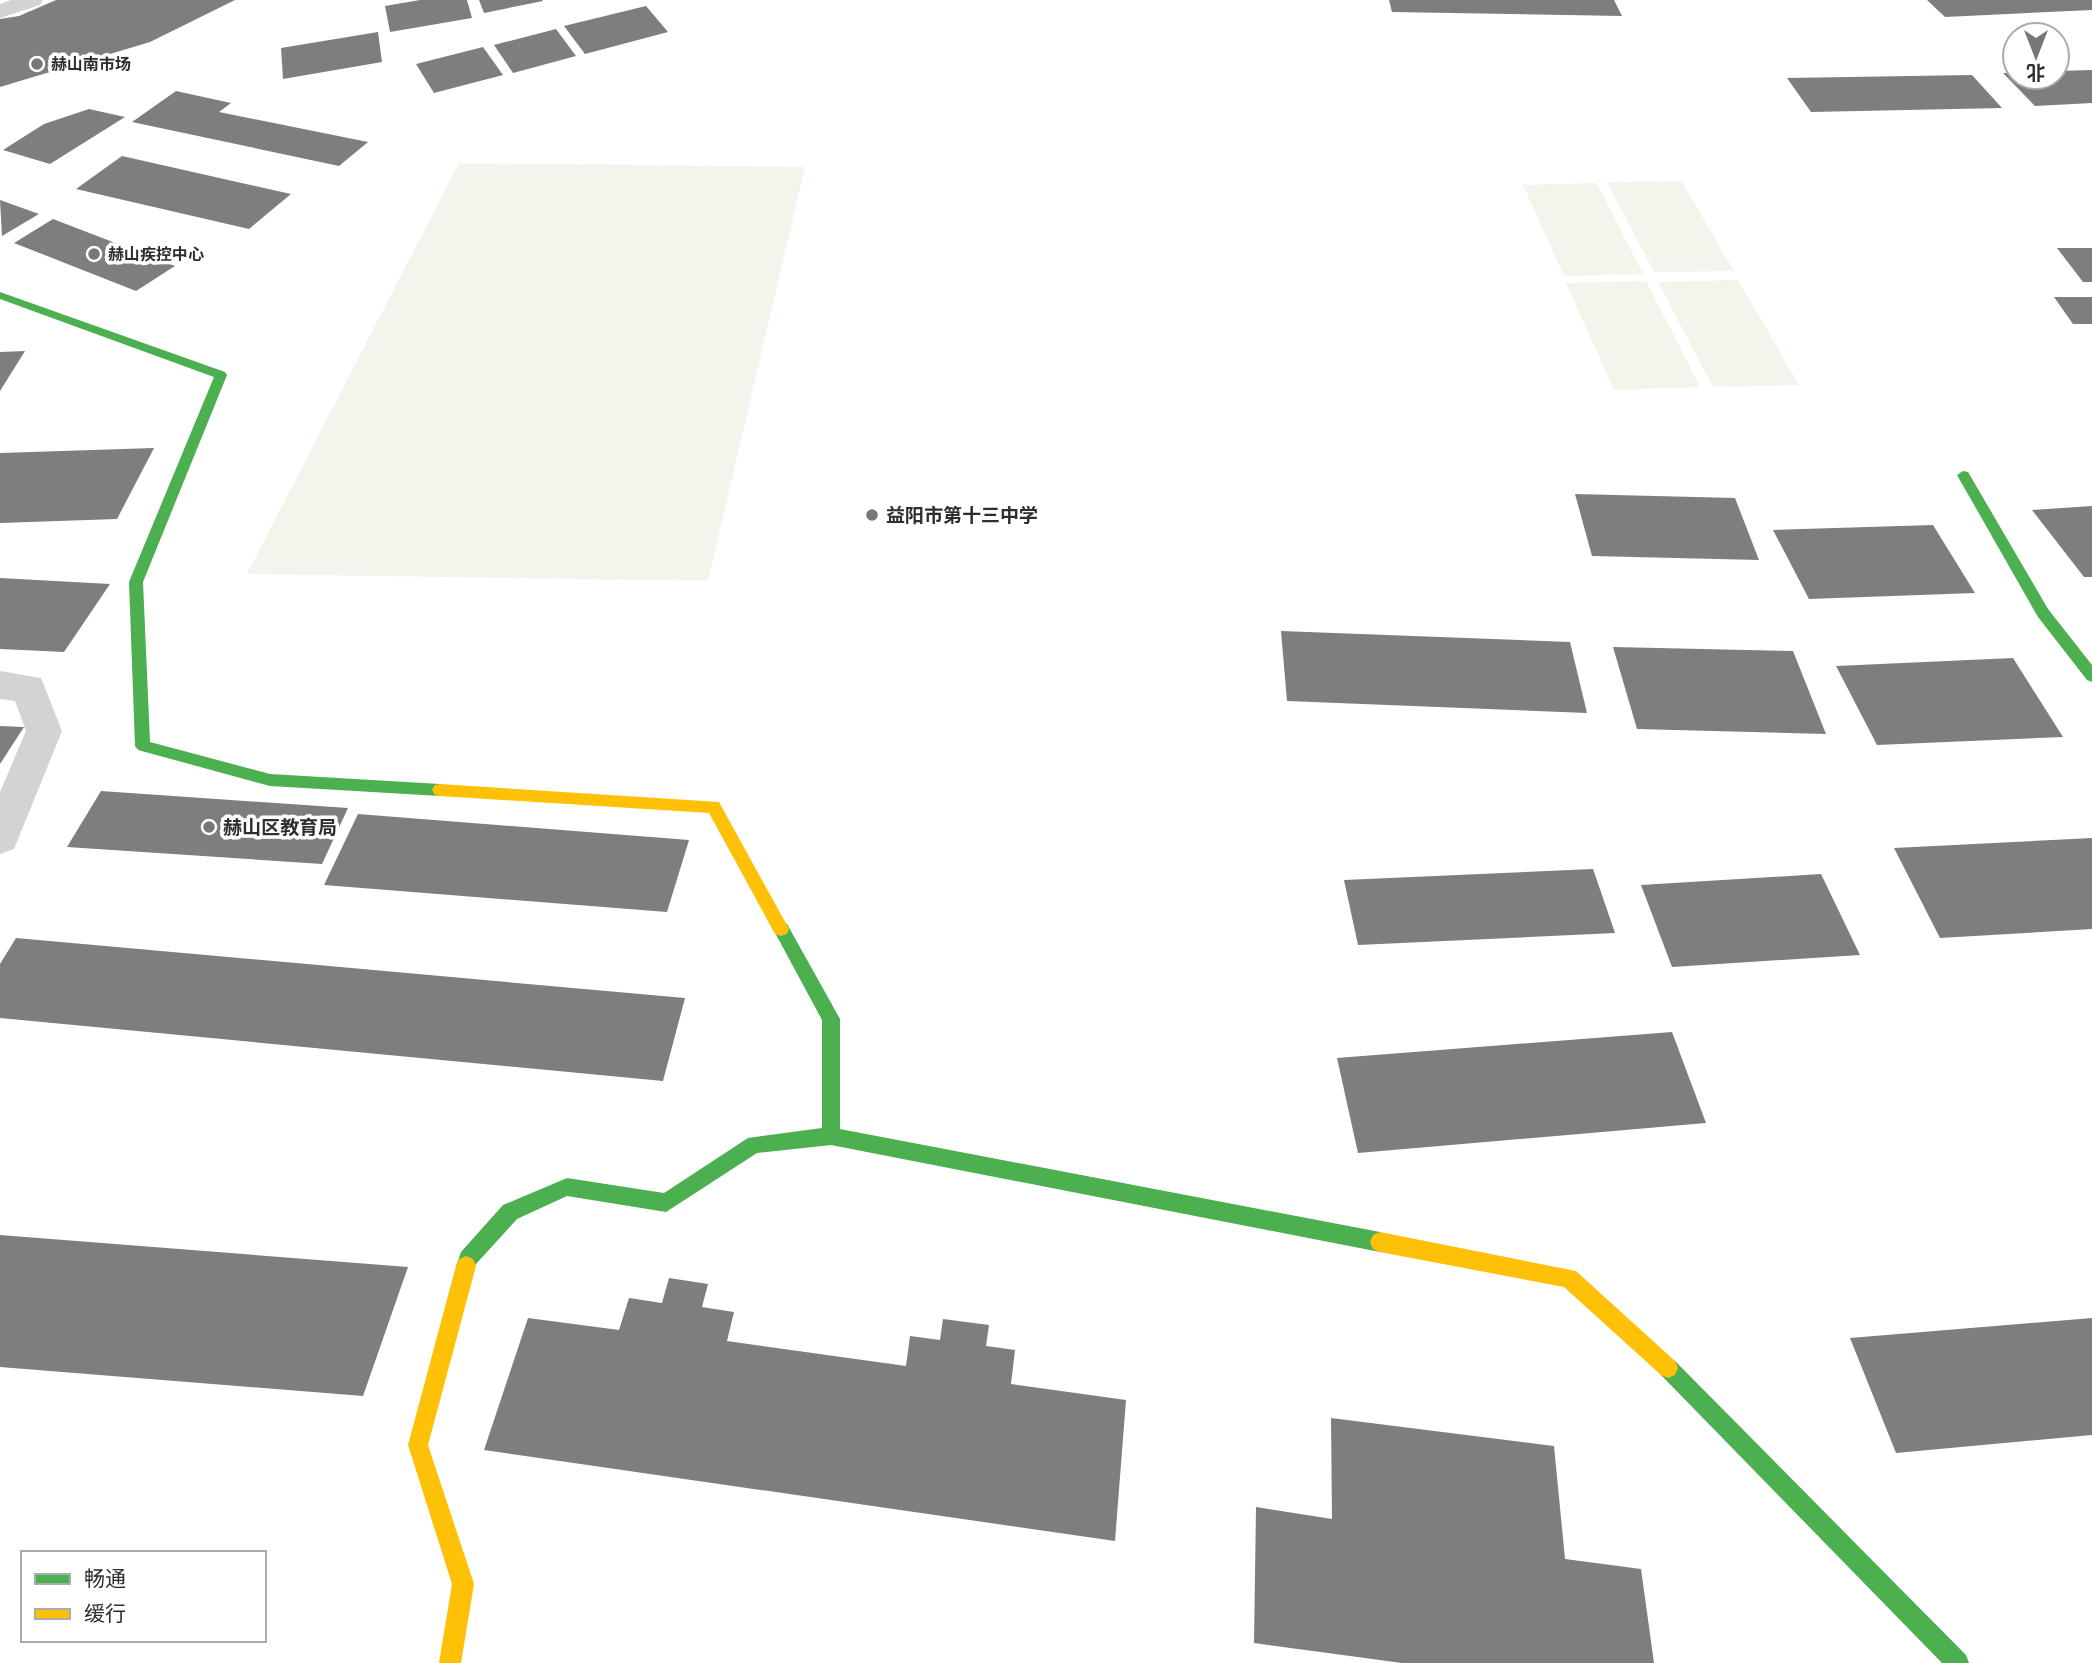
<svg xmlns="http://www.w3.org/2000/svg" width="2092" height="1663" font-family="Barlow,'Noto Sans SC',sans-serif">
	<style>
		.green { fill: #f1f5eb }
		.building { fill: #7e7e7e }
		.lines { fill: none; stroke-linecap: round; stroke-linejoin: round }
		.street { fill: #d3d3d3; fill-rule: evenodd }
		.fast { fill: #4caf50; fill-rule: evenodd }
		.slow { fill: #ffc107; fill-rule: evenodd }
		.poi-dot { fill: #777; stroke: #fff; stroke-width: 2.5 }
		.labels { text-anchor: middle; stroke-width: 7; stroke-linejoin: round; paint-order: stroke }
		.far-poi-label { font-size: 16px; font-weight: bold; fill: #2e2e2e; stroke: #fff; text-anchor: start }
		.poi-label { font-size: 19px; font-weight: bold; fill: #2e2e2e; stroke: #fff; text-anchor: start }
	</style>
	<rect width="100%" height="100%" fill="#fff"/>
	<!-- green -->
	<g class="green">
		<path d="M 459,163 L 805,167 L 708,581 L 247,574 Z"/>
		<path d="M 1681,181 L 1734,271 L 1654,272 L 1607,182 Z"/>
		<path d="M 1597,183 L 1643,274 L 1564,276 L 1523,185 Z"/>
		<path d="M 1738,280 L 1799,385 L 1713,387 L 1658,282 Z"/>
		<path d="M 1646,281 L 1700,387 L 1614,390 L 1566,283 Z"/>
	</g>
	<!-- building -->
	<g class="building">
		<path d="M 56,0 L 235,0 L 150,42 L 0,87 L 0,19 L 19,16 Z"/>
		<path d="M 420,0 L 467,0 L 472,18 L 390,32 L 385,6 Z"/>
		<path d="M 479,0 L 542,0 L 543,1 L 484,13 Z"/>
		<path d="M 1389,0 L 1614,0 L 1622,16 L 1392,12 Z"/>
		<path d="M 1927,0 L 2092,0 L 2092,10 L 1945,17 Z"/>
		<path d="M 646,6 L 668,32 L 585,54 L 564,26 Z"/>
		<path d="M 556,29 L 576,56 L 513,73 L 494,45 Z"/>
		<path d="M 378,32 L 382,62 L 283,79 L 281,48 Z"/>
		<path d="M 483,47 L 503,75 L 434,93 L 416,64 Z"/>
		<path d="M 2092,70 L 2092,103 L 2035,106 L 2003,73 L 2015,73 L 2015,77 L 2057,77 L 2057,71 Z"/>
		<path d="M 1972,75 L 2002,108 L 1811,112 L 1787,78 Z"/>
		<path d="M 176,91 L 231,103 L 219,112 L 368,142 L 339,166 L 132,122 Z"/>
		<path d="M 89,109 L 125,117 L 50,164 L 3,150 L 44,124 Z"/>
		<path d="M 122,156 L 291,194 L 249,229 L 76,189 Z"/>
		<path d="M 0,200 L 39,214 L 2,236 Z"/>
		<path d="M 53,219 L 175,266 L 136,291 L 14,243 Z"/>
		<path d="M 2057,248 L 2092,248 L 2092,282 L 2083,282 Z"/>
		<path d="M 2054,297 L 2092,297 L 2092,324 L 2073,324 Z"/>
		<path d="M 25,351 L 0,391 L 0,352 Z"/>
		<path d="M 154,448 L 117,519 L 0,523 L 0,453 Z"/>
		<path d="M 1575,494 L 1735,498 L 1759,560 L 1592,556 Z"/>
		<path d="M 2092,506 L 2092,577 L 2084,577 L 2032,510 Z"/>
		<path d="M 1933,525 L 1975,593 L 1809,599 L 1773,530 Z"/>
		<path d="M 0,578 L 110,584 L 64,652 L 0,649 Z"/>
		<path d="M 1281,631 L 1570,642 L 1587,713 L 1287,701 Z"/>
		<path d="M 1613,647 L 1793,651 L 1826,734 L 1637,729 Z"/>
		<path d="M 2013,658 L 2063,737 L 1877,745 L 1836,666 Z"/>
		<path d="M 0,726 L 24,727 L 0,764 Z"/>
		<path d="M 101,791 L 348,808 L 322,864 L 67,847 Z"/>
		<path d="M 358,814 L 689,840 L 667,912 L 324,885 Z"/>
		<path d="M 2092,838 L 2092,929 L 1940,938 L 1894,848 Z"/>
		<path d="M 1593,869 L 1615,933 L 1358,945 L 1344,880 Z"/>
		<path d="M 1821,874 L 1860,955 L 1672,967 L 1641,885 Z"/>
		<path d="M 16,938 L 685,998 L 663,1081 L 0,1018 L 0,964 Z"/>
		<path d="M 1672,1032 L 1706,1123 L 1358,1153 L 1337,1058 Z"/>
		<path d="M 0,1235 L 408,1267 L 363,1396 L 0,1367 Z"/>
		<path d="M 669,1278 L 708,1284 L 702,1307 L 734,1312 L 727,1341 L 906,1366 L 910,1336 L 940,1340 L 943,1319 L 989,1325 L 986,1346 L 1015,1350 L 1011,1384 L 1126,1400 L 1115,1541 L 484,1450 L 528,1318 L 619,1330 L 629,1298 L 662,1303 Z"/>
		<path d="M 2092,1318 L 2092,1435 L 1896,1453 L 1850,1338 Z"/>
		<path d="M 1331,1418 L 1554,1446 L 1565,1559 L 1641,1569 L 1654,1663 L 1402,1663 L 1254,1643 L 1256,1507 L 1332,1519 Z"/>
	</g>
	<g class="lines">
		<!-- street -->
		<g class="street">
			<path d="M 11,0 L 43,0 L 40,5 L 0,18 L 0,4 Z"/>
			<path d="M 0,671 L 41,678 L 62,731 L 14,849 L 0,854 L 0,792 L 26,731 L 15,701 L 0,699 Z"/>
		</g>
		<!-- fast -->
		<g class="fast">
			<path d="M 0,292 L 225,372 L 227,375 L 143,582 L 150,742 L 270,774 L 440,784 L 445,785 L 448,790 L 445,795 L 440,796 L 270,786 L 138,750 L 135,746 L 129,582 L 214,377 L 0,299 Z"/>
			<path d="M 1963,471 L 1968,472 L 2048,609 L 2092,665 L 2092,682 L 2087,680 L 2038,617 L 1957,475 Z"/>
			<path d="M 781,922 L 787,924 L 840,1019 L 840,1129 L 1380,1232 L 1387,1235 L 1390,1242 L 1387,1249 L 1380,1252 L 831,1145 L 757,1153 L 666,1212 L 567,1196 L 517,1219 L 476,1264 L 473,1273 L 466,1276 L 459,1273 L 456,1266 L 461,1252 L 503,1205 L 567,1178 L 664,1193 L 748,1138 L 822,1128 L 822,1020 L 773,929 L 775,924 Z"/>
			<path d="M 1668,1358 L 1675,1361 L 1966,1655 L 1969,1663 L 1942,1663 L 1661,1375 L 1658,1368 L 1661,1361 Z"/>
		</g>
		<!-- slow -->
		<g class="slow">
			<path d="M 440,784 L 719,802 L 789,929 L 787,934 L 781,936 L 775,934 L 709,813 L 440,796 L 435,795 L 432,790 L 435,785 Z"/>
			<path d="M 1380,1232 L 1576,1271 L 1675,1361 L 1678,1368 L 1675,1375 L 1668,1378 L 1661,1375 L 1564,1287 L 1380,1252 L 1373,1249 L 1370,1242 L 1373,1235 Z"/>
			<path d="M 466,1256 L 473,1259 L 476,1266 L 428,1445 L 474,1584 L 461,1663 L 439,1663 L 452,1584 L 408,1445 L 456,1266 L 459,1259 Z"/>
		</g>
	</g>
	<!-- markers -->
	<g class="poi-dot">
		<circle cx="37" cy="64" r="7"/>
		<circle cx="94" cy="254" r="7"/>
		<circle cx="872" cy="515" r="7"/>
		<circle cx="209" cy="827" r="7"/>
	</g>
	<g class="labels">
		<!-- far-poi labels -->
		<g class="far-poi-label">
			<text x="51" y="70">赫山南市场</text>
			<text x="108" y="260">赫山疾控中心</text>
		</g>
		<!-- poi labels -->
		<g class="poi-label">
			<text x="886" y="522">益阳市第十三中学</text>
			<text x="223" y="834">赫山区教育局</text>
		</g>
	</g>
	<!-- legend -->
	<rect x="21" y="1551" width="245" height="91" fill="#ffffff" stroke="#ababab" stroke-width="2"/>
	<rect x="35" y="1574" width="35" height="10" fill="#4caf50" stroke="#ababab" stroke-width="2"/>
	<text x="84" y="1586" font-size="21" fill="#2e2e2e">畅通</text>
	<rect x="35" y="1609" width="35" height="10" fill="#ffc107" stroke="#ababab" stroke-width="2"/>
	<text x="84" y="1621" font-size="21" fill="#2e2e2e">缓行</text>
	<!-- north arrow -->
	<g transform="translate(2036 56) rotate(180)"><circle r="33" fill="#ffffff" stroke="#ababab" stroke-width="2"/>
	<path d="M0-5L12 26L0 18L-12 26Z" fill="#777777"/>
	<text y="-10" font-size="19" font-weight="bold" text-anchor="middle" fill="#2e2e2e">北</text>
	</g>
</svg>
